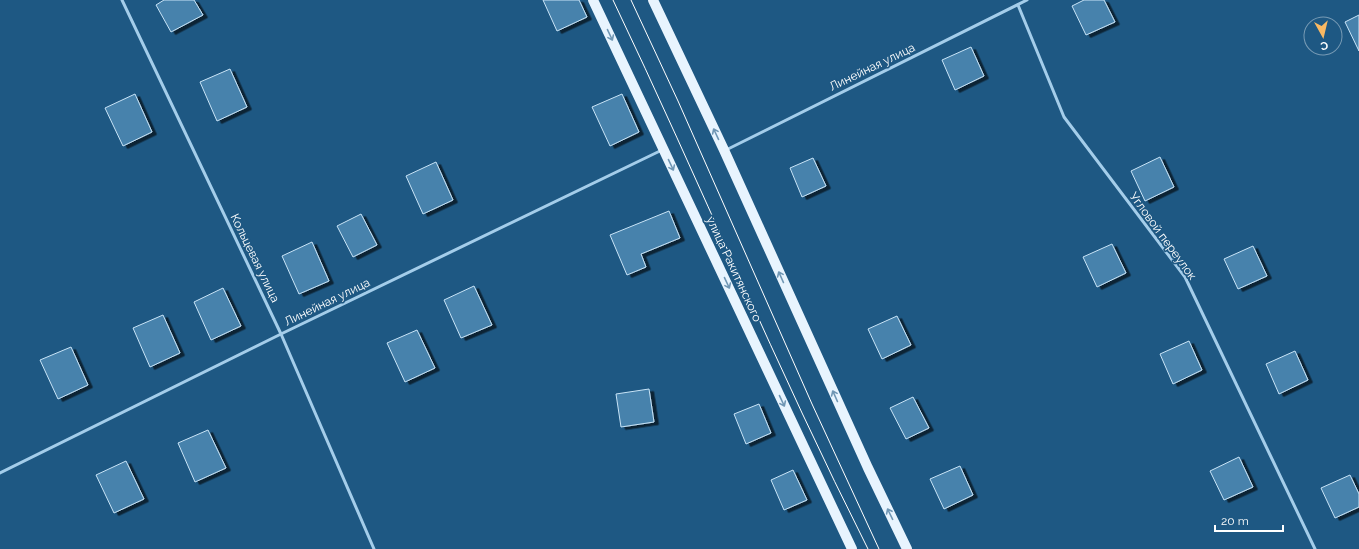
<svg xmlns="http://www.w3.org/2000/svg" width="1359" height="549" font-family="Raleway,sans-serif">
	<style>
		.building { fill: #4682ac; stroke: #c9e4f7; filter: url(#shadow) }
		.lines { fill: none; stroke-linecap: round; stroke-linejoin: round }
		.service { stroke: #a4cdea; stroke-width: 3 }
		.primary { stroke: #e8f4fe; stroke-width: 10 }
		.tram { stroke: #fff; stroke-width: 1 }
		.oneway { stroke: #6f96b4 }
		.labels { text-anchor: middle; stroke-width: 3.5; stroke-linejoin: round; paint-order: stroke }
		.street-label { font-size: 12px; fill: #fff; stroke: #1e5883 }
	</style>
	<defs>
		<filter id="shadow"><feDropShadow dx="4.5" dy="2.5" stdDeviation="0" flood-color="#0009"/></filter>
	</defs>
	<rect width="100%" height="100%" fill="#1e5883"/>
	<!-- building -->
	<g class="building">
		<path d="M 164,0 L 194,0 L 203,15 L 171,32 L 156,5 Z"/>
		<path d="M 543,0 L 579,0 L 587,17 L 557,31 Z"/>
		<path d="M 1084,0 L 1104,0 L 1115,22 L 1086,35 L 1072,6 Z"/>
		<path d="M 1359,15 L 1359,51 L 1345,22 Z"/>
		<path d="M 971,47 L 984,76 L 955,90 L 942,60 Z"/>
		<path d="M 230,69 L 247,107 L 217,121 L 200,82 Z"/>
		<path d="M 135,94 L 152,132 L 123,146 L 105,108 Z"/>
		<path d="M 622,94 L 639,132 L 610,146 L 592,107 Z"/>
		<path d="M 1160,157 L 1174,187 L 1145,201 L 1131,171 Z"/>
		<path d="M 813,158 L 826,186 L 802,197 L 790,168 Z"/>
		<path d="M 436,162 L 453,200 L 423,214 L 406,176 Z"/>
		<path d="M 669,211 L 680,238 L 641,254 L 646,267 L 627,275 L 610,235 Z"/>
		<path d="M 361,214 L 377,245 L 353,257 L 337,226 Z"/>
		<path d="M 312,242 L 329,281 L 299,294 L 282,256 Z"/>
		<path d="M 1112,244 L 1126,273 L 1097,287 L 1083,257 Z"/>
		<path d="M 1253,246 L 1267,276 L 1238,289 L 1224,259 Z"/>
		<path d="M 474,286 L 492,325 L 461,338 L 444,300 Z"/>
		<path d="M 223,288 L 241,326 L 211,340 L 194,302 Z"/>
		<path d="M 163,315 L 180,353 L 150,367 L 133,328 Z"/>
		<path d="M 897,316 L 911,345 L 882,359 L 868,329 Z"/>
		<path d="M 417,330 L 435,368 L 405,382 L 387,343 Z"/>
		<path d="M 1189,341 L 1202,370 L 1173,384 L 1160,354 Z"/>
		<path d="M 71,347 L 88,385 L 58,399 L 40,360 Z"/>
		<path d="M 1295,351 L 1308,380 L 1279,394 L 1266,364 Z"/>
		<path d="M 649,389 L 654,422 L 621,427 L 616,394 Z"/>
		<path d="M 913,397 L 929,428 L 906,439 L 890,408 Z"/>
		<path d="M 759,404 L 771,433 L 746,444 L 734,414 Z"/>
		<path d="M 208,430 L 226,468 L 195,482 L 178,443 Z"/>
		<path d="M 1239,457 L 1253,487 L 1224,500 L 1210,471 Z"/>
		<path d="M 126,461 L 144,499 L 114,513 L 96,475 Z"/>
		<path d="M 960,466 L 973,495 L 944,509 L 930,479 Z"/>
		<path d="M 793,470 L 807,500 L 784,510 L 771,480 Z"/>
		<path d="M 1350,475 L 1359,494 L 1359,507 L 1335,518 L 1321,488 Z"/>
	</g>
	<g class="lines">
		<!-- service -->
		<g class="service">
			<path d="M 122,0 L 281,334 L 374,549"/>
			<path d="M 1018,5 L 1064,117 L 1185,277 L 1315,549"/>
			<path d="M 726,150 L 1027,0"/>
			<path d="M 0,473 L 281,334 L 662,150"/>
		</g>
		<!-- primary -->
		<g class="primary">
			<path d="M 593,0 L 852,549"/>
			<path d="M 653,0 L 724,150 L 868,468 L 907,549"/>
		</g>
		<!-- tram -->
		<g class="tram">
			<path d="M 613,0 C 700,182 777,369 868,549"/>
			<path d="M 631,0 L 678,101 L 812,404 L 879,549"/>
		</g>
	</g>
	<!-- one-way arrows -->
	<defs><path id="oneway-shaft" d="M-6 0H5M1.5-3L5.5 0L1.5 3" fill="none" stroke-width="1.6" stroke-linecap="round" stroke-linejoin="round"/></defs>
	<g class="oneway">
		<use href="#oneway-shaft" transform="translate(610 35) rotate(65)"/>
		<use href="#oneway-shaft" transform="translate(716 134) rotate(-115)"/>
		<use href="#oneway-shaft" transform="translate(671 165) rotate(65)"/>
		<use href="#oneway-shaft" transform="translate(781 277) rotate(-114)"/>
		<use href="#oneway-shaft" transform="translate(727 283) rotate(65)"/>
		<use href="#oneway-shaft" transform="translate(835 396) rotate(-114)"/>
		<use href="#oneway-shaft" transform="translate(782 401) rotate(65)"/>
		<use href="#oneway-shaft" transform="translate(890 514) rotate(-116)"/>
	</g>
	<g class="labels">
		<!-- street labels -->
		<g class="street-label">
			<text transform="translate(872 67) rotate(-26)" y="4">Линейная улица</text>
			<text transform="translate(1163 236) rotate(54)" y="4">Угловой переулок</text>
			<text transform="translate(255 258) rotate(64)" y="4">Кольцевая улица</text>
			<text transform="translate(734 269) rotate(65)" y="4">улица Ракитянского</text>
			<text transform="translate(327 302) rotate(-26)" y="4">Линейная улица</text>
		</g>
	</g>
	<!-- north arrow -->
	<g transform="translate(1323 36) rotate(172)"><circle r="19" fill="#1e5883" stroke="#789bb5"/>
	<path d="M0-3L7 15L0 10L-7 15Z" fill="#f9b963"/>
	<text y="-6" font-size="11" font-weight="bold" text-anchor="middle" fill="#ffffff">С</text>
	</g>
	<!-- scale -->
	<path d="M1215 525v6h68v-6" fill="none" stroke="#ffffff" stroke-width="2"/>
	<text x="1221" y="525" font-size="12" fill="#ffffff" stroke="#1e5883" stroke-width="3" paint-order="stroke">20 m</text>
</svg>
